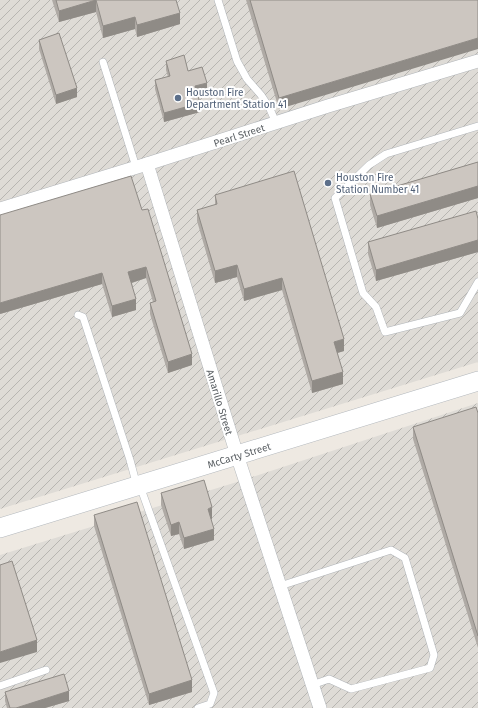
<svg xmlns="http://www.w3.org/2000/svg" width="478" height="708" font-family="'Fira Sans',sans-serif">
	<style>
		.industrial { fill: url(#industrial-furrows) }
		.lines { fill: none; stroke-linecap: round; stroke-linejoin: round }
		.lane-casing { stroke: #b2b6ba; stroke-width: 8 }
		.street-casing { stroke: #b2b6ba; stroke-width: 14 }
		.secondary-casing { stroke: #b3b8bd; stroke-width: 20 }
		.lane { stroke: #fff; stroke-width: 7 }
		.street { stroke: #fff; stroke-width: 13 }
		.secondary { stroke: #fff; stroke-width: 19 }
		.wall { fill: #afaaa5 }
		.shaded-wall { fill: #8f8b86 }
		.building { fill: #ccc6c0; stroke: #8f8b86 }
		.service-dot { fill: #5c6f8a; stroke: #fff; stroke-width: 1.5 }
		.labels { text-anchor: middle; stroke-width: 4; stroke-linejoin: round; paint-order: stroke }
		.service-label { font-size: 10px; fill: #4e5e75; stroke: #fff; text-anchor: start }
		.street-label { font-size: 10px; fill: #5a5f63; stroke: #fff }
	</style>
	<defs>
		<pattern id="industrial-furrows" width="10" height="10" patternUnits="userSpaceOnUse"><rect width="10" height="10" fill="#dedbd6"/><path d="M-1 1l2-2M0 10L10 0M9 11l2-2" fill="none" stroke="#b7b5b1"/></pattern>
	</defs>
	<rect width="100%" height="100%" fill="#eee9e2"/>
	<!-- industrial -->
	<g class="industrial">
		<path d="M 0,0 L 478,0 L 478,362 L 0,509 Z"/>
		<path d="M 478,403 L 478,708 L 0,708 L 0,555 L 237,482 Z"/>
	</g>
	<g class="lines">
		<defs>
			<g id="lane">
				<path d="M 218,0 L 237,61 L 247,79 L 261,95 L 270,109 L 276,123"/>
				<path d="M 103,62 L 136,167"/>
				<path d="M 478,126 L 386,154 L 369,165 L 335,198 L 363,293 L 376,307 L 385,332 L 460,313 L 478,282"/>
				<path d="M 78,315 L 83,317 L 130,460 L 137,486"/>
				<path d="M 140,486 L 214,693 L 210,704 L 198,708"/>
				<path d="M 280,586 L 391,550 L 405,558 L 434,655 L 430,668 L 351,689 L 329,679 L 312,685"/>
				<path d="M 0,686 L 46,670"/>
			</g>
			<g id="street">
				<path d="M 147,164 L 237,455 L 320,708"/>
				<path d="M 0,209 L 147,164 L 328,106 L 478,61"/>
			</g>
			<path id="secondary" d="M 0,528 L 478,381"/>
		</defs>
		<!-- lane casing -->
		<use href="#lane" class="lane-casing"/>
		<!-- street casing -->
		<use href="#street" class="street-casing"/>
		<!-- secondary casing -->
		<use href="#secondary" class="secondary-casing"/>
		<!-- lane -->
		<use href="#lane" class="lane"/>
		<!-- street -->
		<use href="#street" class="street"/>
		<!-- secondary -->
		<use href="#secondary" class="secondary"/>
	</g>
	<!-- wall -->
	<g class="wall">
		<path d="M 52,0 L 176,0 L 180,24 L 137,37 L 135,29 L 103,38 L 96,12 L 59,22 Z"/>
		<path d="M 246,0 L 478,0 L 279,109 Z"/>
		<path d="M 39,40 L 77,97 L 56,104 L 39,49 Z"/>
		<path d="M 166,61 L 188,71 L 207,92 L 198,94 L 200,112 L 164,122 L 155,89 L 155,80 L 168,77 L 166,70 Z"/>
		<path d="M 478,162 L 478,198 L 377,228 L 370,205 L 370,194 Z"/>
		<path d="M 215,195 L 344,351 L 337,353 L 343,384 L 312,393 L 282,290 L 244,301 L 237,277 L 215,283 L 197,221 L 197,210 L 215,205 Z"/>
		<path d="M 142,210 L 192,365 L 168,373 L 150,314 L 150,303 L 153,302 L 146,278 L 132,283 L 136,310 L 112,317 L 102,284 L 0,314 Z"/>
		<path d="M 478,219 L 478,252 L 376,281 L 368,254 L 368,242 Z"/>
		<path d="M 478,413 L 478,648 L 413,439 L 413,427 Z"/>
		<path d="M 161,493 L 212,519 L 211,519 L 214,540 L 184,549 L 179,534 L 171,536 L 161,505 Z"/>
		<path d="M 94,515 L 192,692 L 149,705 L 94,526 Z"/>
		<path d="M 5,692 L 69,701 L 45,708 L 7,708 L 5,701 Z"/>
	</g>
	<!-- shaded-wall -->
	<g class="shaded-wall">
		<path d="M 96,0 L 96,12 L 59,22 L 59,11 Z"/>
		<path d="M 180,13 L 180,24 L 137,37 L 137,25 Z"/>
		<path d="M 135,17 L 135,29 L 103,38 L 103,26 Z"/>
		<path d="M 478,38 L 478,49 L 279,109 L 279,98 Z"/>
		<path d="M 207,83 L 207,92 L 195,95 L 195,86 Z"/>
		<path d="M 77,88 L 77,97 L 56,104 L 56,95 Z"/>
		<path d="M 200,103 L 200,112 L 164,122 L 164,113 Z"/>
		<path d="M 478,186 L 478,198 L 377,228 L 377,216 Z"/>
		<path d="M 478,240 L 478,252 L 376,281 L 376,270 Z"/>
		<path d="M 237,265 L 237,277 L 215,283 L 215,271 Z"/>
		<path d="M 146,267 L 146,278 L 128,284 L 128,272 Z"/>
		<path d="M 102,273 L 102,284 L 0,314 L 0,303 Z"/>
		<path d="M 282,278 L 282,290 L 244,301 L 244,289 Z"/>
		<path d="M 136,299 L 136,310 L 112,317 L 112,306 Z"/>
		<path d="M 344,339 L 344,351 L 334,354 L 334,342 Z"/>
		<path d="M 192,354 L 192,365 L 168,373 L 168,362 Z"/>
		<path d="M 343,372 L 343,384 L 312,393 L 312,381 Z"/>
		<path d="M 212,507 L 212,519 L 208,520 L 208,509 Z"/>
		<path d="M 179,522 L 179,534 L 171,536 L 171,525 Z"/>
		<path d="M 214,529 L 214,540 L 184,549 L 184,538 Z"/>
		<path d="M 37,640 L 37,652 L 0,663 L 0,652 Z"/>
		<path d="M 192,680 L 192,692 L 149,705 L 149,694 Z"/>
		<path d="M 69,691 L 69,701 L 45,708 L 16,708 Z"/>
	</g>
	<!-- building -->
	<g class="building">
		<path d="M 56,0 L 176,0 L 180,13 L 137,25 L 135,17 L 103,26 L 96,0 L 59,11 Z"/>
		<path d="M 250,0 L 478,0 L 478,38 L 279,98 Z"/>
		<path d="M 59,33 L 77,88 L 56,95 L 39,40 Z"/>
		<path d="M 184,55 L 188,71 L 202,67 L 207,83 L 195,86 L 200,103 L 164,113 L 155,80 L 170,76 L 166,61 Z"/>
		<path d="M 478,162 L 478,186 L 377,216 L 370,194 Z"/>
		<path d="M 294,171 L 344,339 L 334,342 L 343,372 L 312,381 L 282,278 L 244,289 L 237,265 L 215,271 L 197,210 L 217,204 L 215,195 Z"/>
		<path d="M 131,176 L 142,210 L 148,209 L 192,354 L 168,362 L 150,303 L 156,301 L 146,267 L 128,272 L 136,299 L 112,306 L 102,273 L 0,303 L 0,215 Z"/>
		<path d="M 476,211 L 478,219 L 478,240 L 376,270 L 368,242 Z"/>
		<path d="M 476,407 L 478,413 L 478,636 L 413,427 Z"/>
		<path d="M 204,480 L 212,507 L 208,509 L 214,529 L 184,538 L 179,522 L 171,525 L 161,493 Z"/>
		<path d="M 137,502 L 192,680 L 149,694 L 94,515 Z"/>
		<path d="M 12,561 L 37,640 L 0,652 L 0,565 Z"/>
		<path d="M 64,674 L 69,691 L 16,708 L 10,708 L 5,692 Z"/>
	</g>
	<!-- markers -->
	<g class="service-dot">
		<circle cx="178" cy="98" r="4"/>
		<circle cx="328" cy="183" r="4"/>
	</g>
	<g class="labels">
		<!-- service labels -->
		<g class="service-label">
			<text x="186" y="96">Houston Fire<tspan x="186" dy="12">Department Station 41</tspan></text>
			<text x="336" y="181">Houston Fire<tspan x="336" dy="12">Station Number 41</tspan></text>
		</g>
		<!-- street labels -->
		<g class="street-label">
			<text transform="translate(239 135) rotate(-18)" y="4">Pearl Street</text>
			<text transform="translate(220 402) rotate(73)" y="4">Amarillo Street</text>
			<text transform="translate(239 455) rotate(-17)" y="4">McCarty Street</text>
		</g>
	</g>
</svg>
